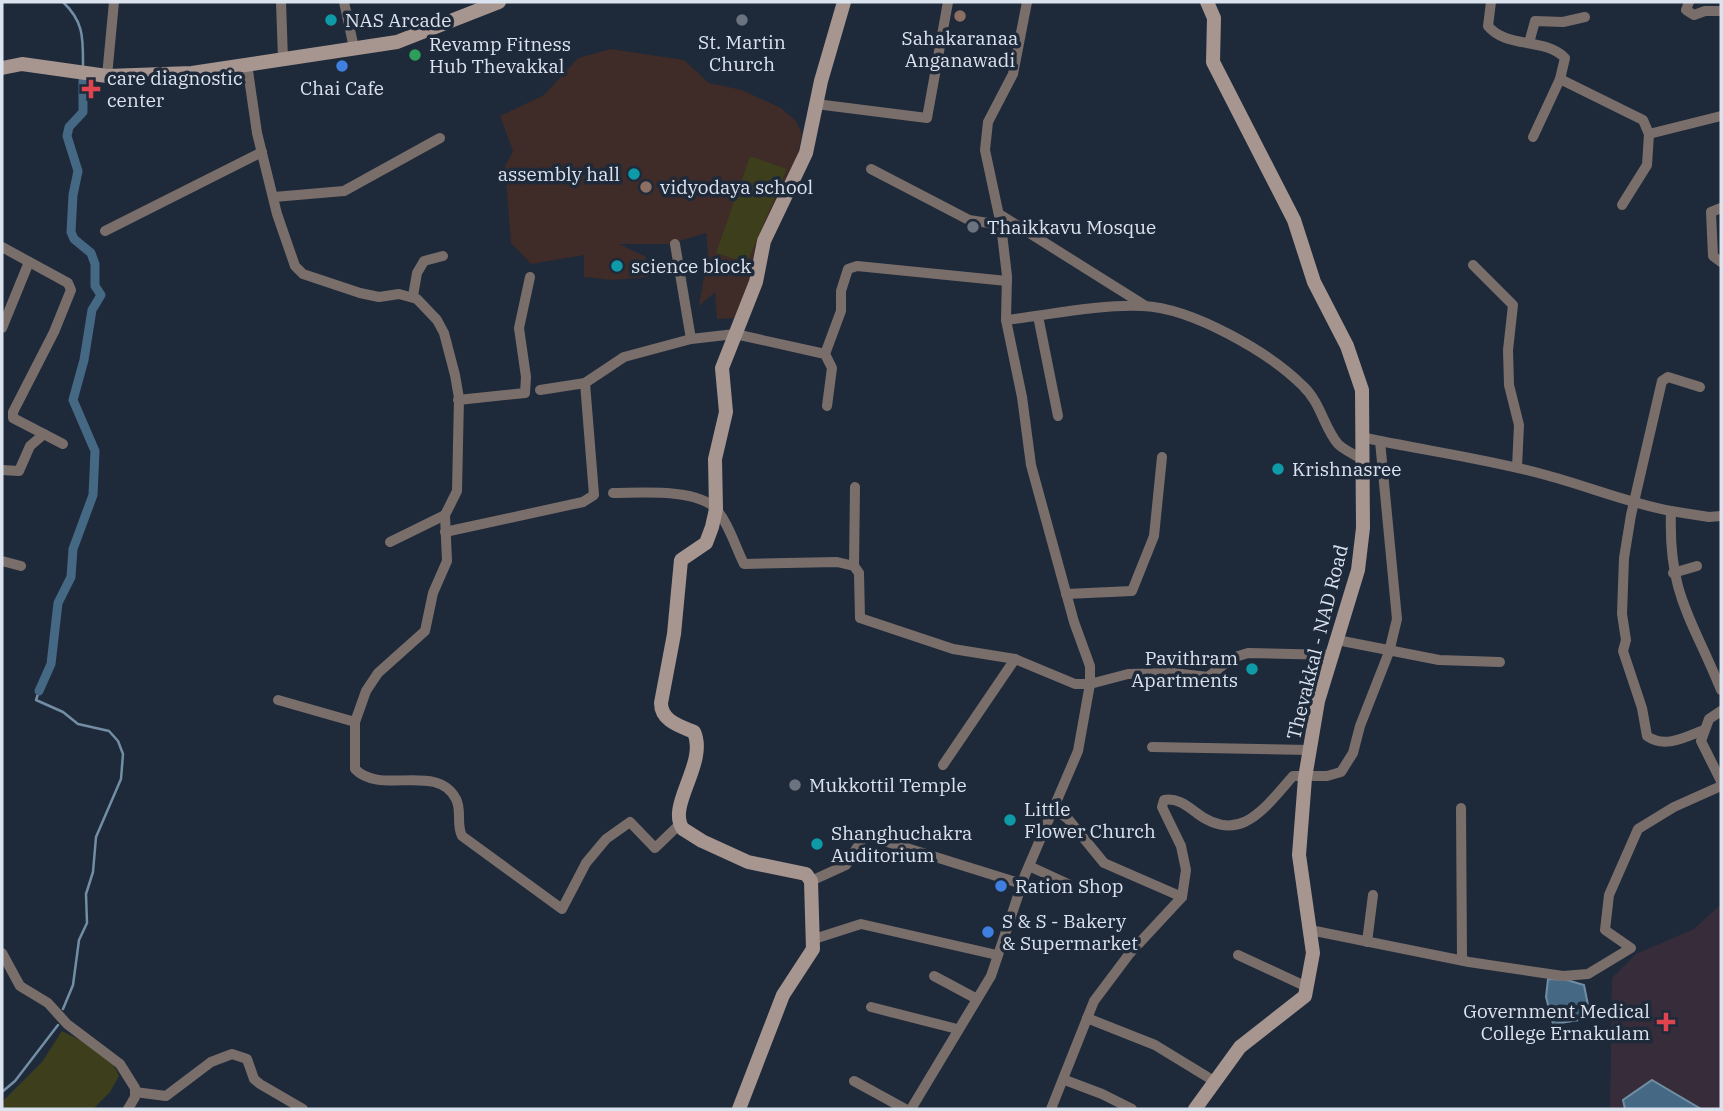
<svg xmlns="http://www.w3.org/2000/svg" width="1723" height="1111" font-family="'IBM Plex Serif',serif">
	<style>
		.education { fill: #3f2b28 }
		.medical { fill: #372c3a }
		.green { fill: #3c3e1c }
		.water { fill: #456984; stroke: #728ea4; stroke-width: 2 }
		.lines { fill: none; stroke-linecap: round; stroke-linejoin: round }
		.stream { stroke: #728ea4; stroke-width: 2.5 }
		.canal { stroke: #456984; stroke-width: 9 }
		.street { stroke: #7a6e6b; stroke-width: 10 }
		.secondary { stroke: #a79590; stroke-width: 14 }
		.education-dot { fill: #8d6e63; stroke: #1e2a3a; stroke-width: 2.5 }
		.culture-dot { fill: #0f9aa8; stroke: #1e2a3a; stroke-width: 2.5 }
		.worship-dot { fill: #6b7280; stroke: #1e2a3a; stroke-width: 2.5 }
		.leisure-dot { fill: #2e9e5b; stroke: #1e2a3a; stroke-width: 2.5 }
		.shop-dot { fill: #3f7fe0; stroke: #1e2a3a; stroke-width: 2.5 }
		.health-dot { fill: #e0444e; stroke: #1e2a3a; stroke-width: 2.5 }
		.labels { text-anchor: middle; stroke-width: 7; stroke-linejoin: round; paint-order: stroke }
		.poi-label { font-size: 19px; fill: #dbe3ee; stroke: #1e2a3a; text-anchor: start }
		.street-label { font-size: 19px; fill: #dbe3ee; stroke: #1e2a3a }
	</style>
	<rect width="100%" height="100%" fill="#1e2a3a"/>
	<!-- education -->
	<path class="education" d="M 611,49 L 684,60 L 709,83 L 742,90 L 781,108 L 796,121 L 802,134 L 794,175 L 735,318 L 717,319 L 715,292 L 699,306 L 708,252 L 706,233 L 669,244 L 619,244 L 646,257 L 648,277 L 611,280 L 584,277 L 584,255 L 531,264 L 511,243 L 505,166 L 513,151 L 500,116 L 544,95 L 578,58 Z"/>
	<!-- medical -->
	<path class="medical" d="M 1721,904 L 1721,1109 L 1610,1109 L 1612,978 L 1636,954 L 1694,929 Z"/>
	<!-- green -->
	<g class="green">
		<path d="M 750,156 L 787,169 L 747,263 L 716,253 Z"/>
		<path d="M 62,1031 C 80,1040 113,1055 119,1076 L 110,1092 L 93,1109 L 2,1109 L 2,1102 L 42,1062 Z"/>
	</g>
	<!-- water -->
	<g class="water">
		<path d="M 1548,979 L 1567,980 L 1584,985 L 1589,1010 L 1585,1019 L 1553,1024 L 1546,997 Z"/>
		<path d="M 1652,1080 L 1701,1109 L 1625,1109 L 1623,1100 Z"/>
	</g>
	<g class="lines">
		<!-- stream -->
		<g class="stream">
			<path d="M 63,2 C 84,22 83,38 83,65"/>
			<path d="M 39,691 L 36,700 L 63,712 L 78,724 L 109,731 L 118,741 L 123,754 L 121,779 L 96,837 L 93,872 L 86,894 L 87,923 L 79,940 L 73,985 L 63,1009"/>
			<path d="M 2,1092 L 15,1081 L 58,1025"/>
		</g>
		<!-- canal -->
		<path class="canal" d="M 39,691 L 51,664 L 58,603 L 71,577 L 73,549 L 93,495 L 95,451 L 73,400 L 84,360 L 92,310 L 101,295 L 95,286 L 95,264 L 91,253 L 74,239 L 71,232 L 73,195 L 78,171 L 67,136 L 69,127 L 83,112 L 83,81"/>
		<!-- street -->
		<g class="street">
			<path d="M 281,2 L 283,59"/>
			<path d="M 344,2 L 354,48"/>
			<path d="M 1491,2 L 1488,26 C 1507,49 1544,37 1565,58 L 1560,79 L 1533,137"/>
			<path d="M 1689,2 L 1686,10 L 1694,15 L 1705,11 L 1721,11"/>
			<path d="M 1529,43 L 1535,21 L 1563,22 L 1585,17"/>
			<path d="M 247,64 L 257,133 L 277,214 L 295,266 L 303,274 L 360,293 L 379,297 L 399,294 L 417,299 L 437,320 L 444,333 L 455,375 L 459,398 L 457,491 L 445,515 L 447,561 L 433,593 L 425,631 L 378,673 L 366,691 L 355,722 L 355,769 C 381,796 437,762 456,799 C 462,810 456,824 462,836 L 562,909 L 586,863 L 606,839 L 630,822 L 655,848 L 680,824"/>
			<path d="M 107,76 L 114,2"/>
			<path d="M 1560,79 L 1643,120 L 1649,134 L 1721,116"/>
			<path d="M 816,104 L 927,118 L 948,2"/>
			<path d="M 871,169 L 969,220 L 1001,225"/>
			<path d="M 274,197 L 344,191 L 440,138"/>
			<path d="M 1622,205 L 1647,165 L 1649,134"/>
			<path d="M 1721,208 L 1711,212 L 1713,256 L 1721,262"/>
			<path d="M 999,214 L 1144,305"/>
			<path d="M 105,231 L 262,152"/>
			<path d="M 675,244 L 691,339"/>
			<path d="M 2,247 L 68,283 L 71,290 L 54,332 L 13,412 L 13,418 L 63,444"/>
			<path d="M 1473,265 L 1513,305 L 1508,350 L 1509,385 L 1519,425 L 1517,467"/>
			<path d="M 413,296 L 417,273 L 424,261 L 443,256"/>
			<path d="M 1038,316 L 1058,416"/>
			<path d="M 1006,320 C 1048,315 1101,304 1143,306 C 1192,308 1269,352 1303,386 C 1321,403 1324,428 1338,444 C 1344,450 1354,454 1361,459"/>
			<path d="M 2,328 L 29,262"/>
			<path d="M 825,354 L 841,311 L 841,291 L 848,269 L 857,266 L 1007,281"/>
			<path d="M 1700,387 L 1668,377 L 1662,381 L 1631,515 L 1624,558 L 1622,614 L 1626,640 L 1623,651 L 1642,708 L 1647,736 C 1665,749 1685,737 1704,730"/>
			<path d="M 540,390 L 585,383 L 624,357 L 691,339 L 735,334 L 825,354 L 832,368 L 827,406"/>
			<path d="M 458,400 L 525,393 L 526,377 L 519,328 L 530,277"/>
			<path d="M 1361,437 C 1421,450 1483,458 1542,474 C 1585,485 1627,503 1671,511 C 1668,595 1692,618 1721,690"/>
			<path d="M 2,470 L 19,471 L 30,446 L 44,434"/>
			<path d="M 613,493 C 640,493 697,488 716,509 C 728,522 736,548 744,564 L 837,562 L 854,566 L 859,573 L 860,618 L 953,649 L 1015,659 L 1075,684 L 1090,684 L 1128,674 L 1173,673 L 1208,677 L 1232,658 L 1248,653 L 1334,655"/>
			<path d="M 1671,511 L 1709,517 L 1721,516"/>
			<path d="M 445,532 L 583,502 L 594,495 L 585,383"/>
			<path d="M 390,542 L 445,515"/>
			<path d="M 2,561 L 21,566"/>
			<path d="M 854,566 L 855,487"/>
			<path d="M 1673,573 L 1697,566"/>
			<path d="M 1066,594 L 1132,591 L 1154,536 L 1162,457"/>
			<path d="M 1337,640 L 1439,660 L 1500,662"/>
			<path d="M 278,700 L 355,722"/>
			<path d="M 1721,711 L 1709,719 L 1701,741 L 1721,781"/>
			<path d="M 1152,747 L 1310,750"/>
			<path d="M 943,765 L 1015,659"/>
			<path d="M 1461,808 L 1462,959"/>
			<path d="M 1055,810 L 1068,819 L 1104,863 L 1182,897"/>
			<path d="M 1029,866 L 1068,884"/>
			<path d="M 811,881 L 846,865 L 865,835 L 1022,884"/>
			<path d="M 1310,930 L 1469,962 L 1563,976 L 1588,974 L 1631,948 L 1605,930 L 1609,895 L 1638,829 L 1674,807 L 1721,786"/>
			<path d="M 814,939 L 861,924 L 997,955"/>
			<path d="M 1367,942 L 1373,895"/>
			<path d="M 2,953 L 20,986 L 48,1003 L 67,1024 L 120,1064 L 135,1088 L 135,1097 L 128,1109"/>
			<path d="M 1238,955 L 1307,987"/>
			<path d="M 934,976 L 977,999"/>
			<path d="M 871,1007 L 957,1029"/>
			<path d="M 1087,1018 L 1155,1045 L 1214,1081"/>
			<path d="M 1065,1080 L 1102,1094 L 1132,1109"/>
			<path d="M 854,1081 L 905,1109"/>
			<path d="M 135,1092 L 166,1096 L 211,1062 L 232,1054 L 247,1059 L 254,1079 L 260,1084 L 303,1109"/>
			<path d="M 911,1109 L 991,976 L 1025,875 L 1078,751 L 1090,684 L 1090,666 L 1074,622 L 1031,465 L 1022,397 L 1006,320 L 1007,276 L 1001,225 L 985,150 L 988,122 L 1013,74 L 1027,2"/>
			<path d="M 1051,1109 L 1094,1001 L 1130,953 L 1182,897 L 1186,870 L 1181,846 L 1162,807 L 1164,800 C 1176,798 1185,804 1194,811 C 1239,847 1264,809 1293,776 L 1327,776 L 1341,772 L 1353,753 L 1360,726 L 1389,652 L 1397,619 L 1380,441"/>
		</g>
		<!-- secondary -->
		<g class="secondary">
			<path d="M 2,68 L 22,64 L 107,76 L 192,73 L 397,42 L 499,2"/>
			<path d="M 739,1109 L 783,995 L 813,949 L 811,881 L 806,874 L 748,862 L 702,841 L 683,829 C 666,806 708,763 694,732 C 680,726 661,721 661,703 L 674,634 L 681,560 L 706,543 L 712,527 L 716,509 L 715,459 L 726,412 L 722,368 L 756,282 L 764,241 L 806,153 L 821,81 L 844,2"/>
			<path d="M 1195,1109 L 1240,1047 L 1305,996 L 1313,953 L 1299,855 L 1305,778 L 1318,701 L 1358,570 L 1363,528 L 1362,390 L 1347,346 L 1314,282 L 1294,220 L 1213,62 L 1214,18 L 1207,2"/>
		</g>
	</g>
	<!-- markers -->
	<g class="education-dot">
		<circle cx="960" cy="16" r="7"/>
		<circle cx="646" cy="187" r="7"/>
	</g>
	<g class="culture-dot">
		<circle cx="331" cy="20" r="7"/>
		<circle cx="634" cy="174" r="7"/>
		<circle cx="617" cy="266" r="7"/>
		<circle cx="1278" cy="469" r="7"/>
		<circle cx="1252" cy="669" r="7"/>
		<circle cx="1010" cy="820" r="7"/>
		<circle cx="817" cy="844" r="7"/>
	</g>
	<g class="worship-dot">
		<circle cx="742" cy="20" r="7"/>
		<circle cx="973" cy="227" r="7"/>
		<circle cx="795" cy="785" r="7"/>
	</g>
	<circle class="leisure-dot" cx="415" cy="55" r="7"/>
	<g class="shop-dot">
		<circle cx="342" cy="66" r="7"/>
		<circle cx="1001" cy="886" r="7"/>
		<circle cx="988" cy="932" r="7"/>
	</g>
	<g class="health-dot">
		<path d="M87.5 78.5h7v7h7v7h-7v7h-7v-7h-7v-7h7z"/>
		<path d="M1662.5 1011.5h7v7h7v7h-7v7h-7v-7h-7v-7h7z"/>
	</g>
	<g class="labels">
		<!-- poi labels -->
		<g class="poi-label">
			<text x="345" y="27">NAS Arcade</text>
			<text x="960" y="45" text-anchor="middle">Sahakaranaa<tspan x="960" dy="22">Anganawadi</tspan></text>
			<text x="742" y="49" text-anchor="middle">St. Martin<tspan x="742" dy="22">Church</tspan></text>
			<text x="429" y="51">Revamp Fitness<tspan x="429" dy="22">Hub Thevakkal</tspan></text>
			<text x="107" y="85">care diagnostic<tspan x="107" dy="22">center</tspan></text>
			<text x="342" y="95" text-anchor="middle">Chai Cafe</text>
			<text x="620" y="181" text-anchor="end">assembly hall</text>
			<text x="660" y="194">vidyodaya school</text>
			<text x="987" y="234">Thaikkavu Mosque</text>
			<text x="631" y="273">science block</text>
			<text x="1292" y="476">Krishnasree</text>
			<text x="1238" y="665" text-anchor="end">Pavithram<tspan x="1238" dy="22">Apartments</tspan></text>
			<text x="809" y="792">Mukkottil Temple</text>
			<text x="1024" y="816">Little<tspan x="1024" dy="22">Flower Church</tspan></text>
			<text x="831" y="840">Shanghuchakra<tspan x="831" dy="22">Auditorium</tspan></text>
			<text x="1015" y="893">Ration Shop</text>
			<text x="1002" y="928">S &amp; S - Bakery<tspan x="1002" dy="22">&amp; Supermarket</tspan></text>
			<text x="1650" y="1018" text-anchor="end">Government Medical<tspan x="1650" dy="22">College Ernakulam</tspan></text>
		</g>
		<!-- street labels -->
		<g class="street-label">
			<text transform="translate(1317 642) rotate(-76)" y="7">Thevakkal - NAD Road</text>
		</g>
	</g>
	<!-- border -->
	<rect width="1723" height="1111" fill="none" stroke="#dbe3ee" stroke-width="7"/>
</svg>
